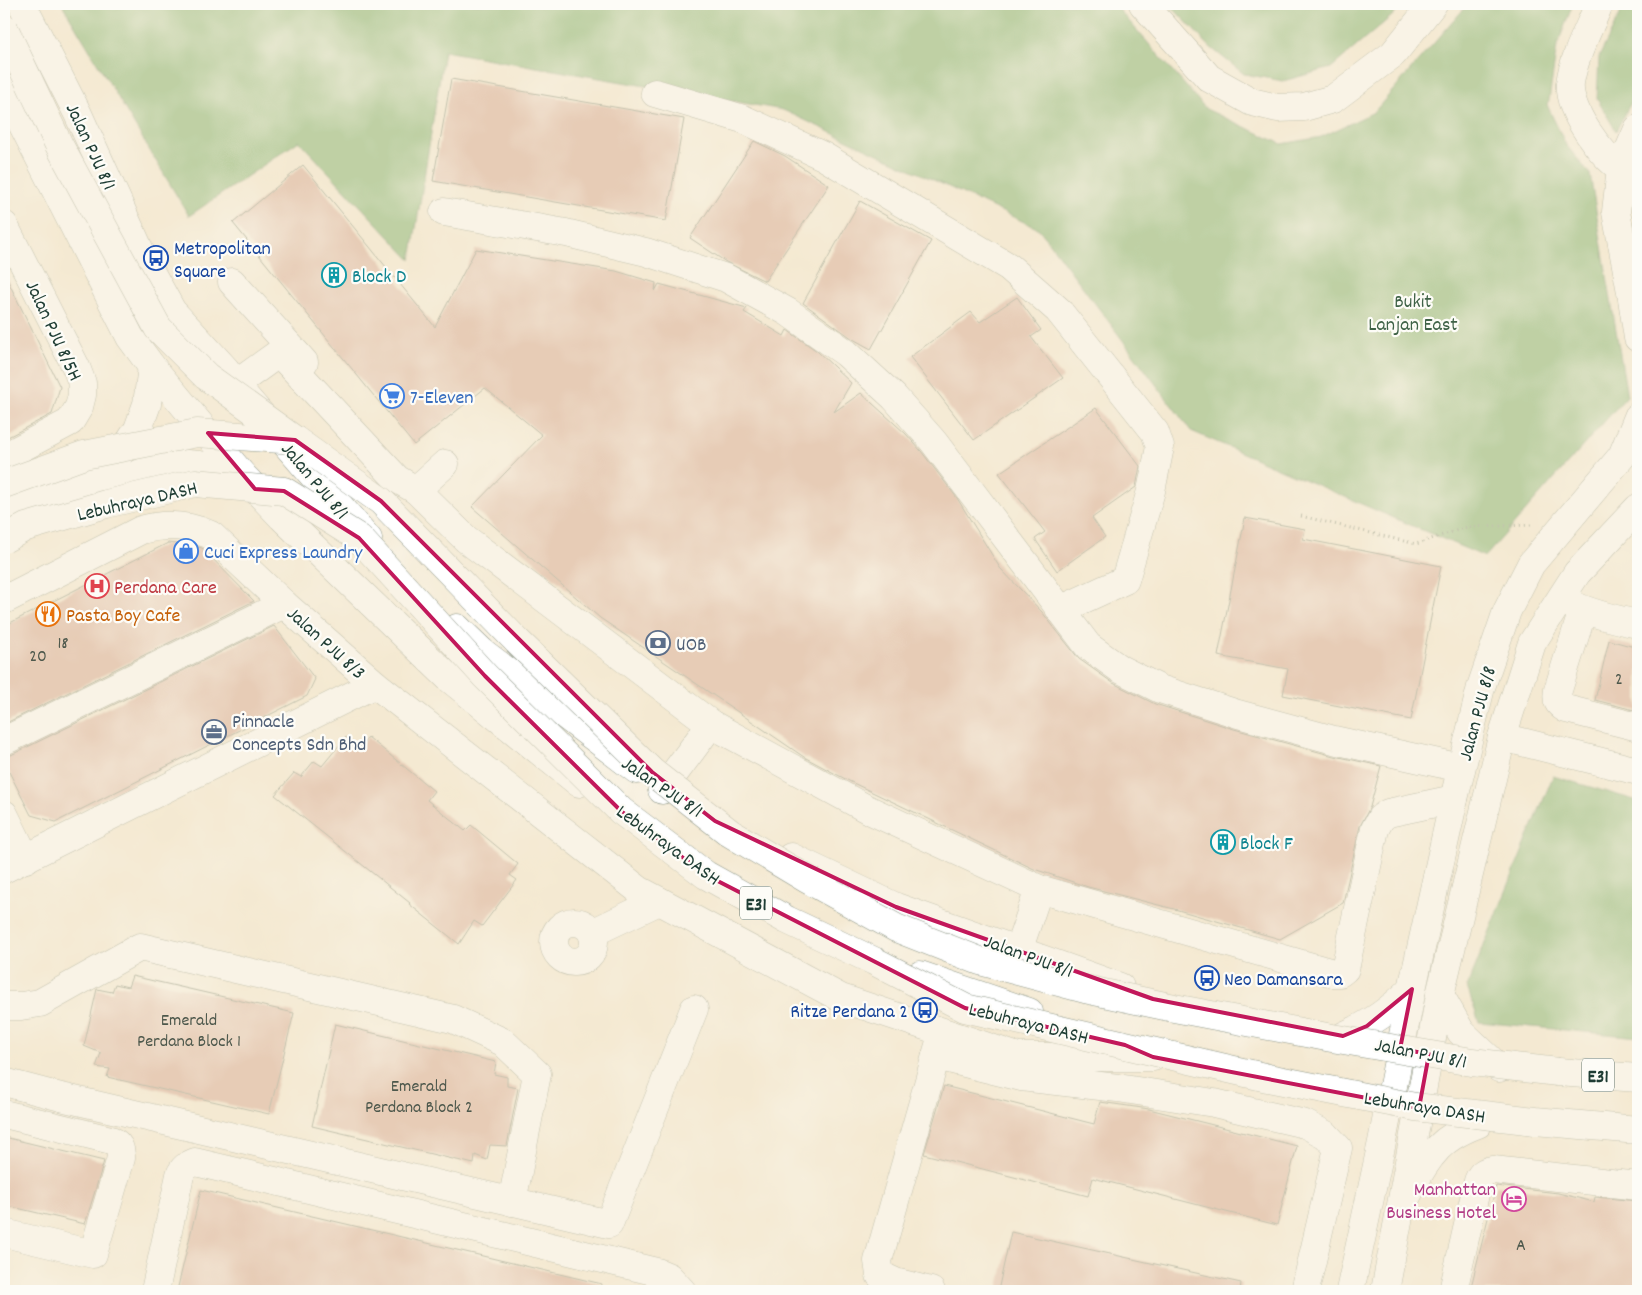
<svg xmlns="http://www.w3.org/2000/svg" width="1642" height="1295" font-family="Dekko,sans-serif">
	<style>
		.forest { fill: #7eb26e; stroke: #4e7851 }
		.building { fill: #d7a995 }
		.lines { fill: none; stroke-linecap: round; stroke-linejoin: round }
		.minor-casing { stroke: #8a9383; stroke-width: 29 }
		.major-casing { stroke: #8a9383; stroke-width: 29 }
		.highway-casing { stroke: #8a9383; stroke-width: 29 }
		.path { stroke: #8a9383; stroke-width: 3; stroke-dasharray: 1 4; stroke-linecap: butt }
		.minor { stroke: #fff; stroke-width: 28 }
		.major { stroke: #fff; stroke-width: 28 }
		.highway { stroke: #fff; stroke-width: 28 }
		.highway-bridge-casing { stroke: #8a9383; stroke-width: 29; stroke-linecap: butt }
		.highway-bridge { stroke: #fff; stroke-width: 28 }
		.marked { fill: none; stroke: #c2185b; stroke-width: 4; stroke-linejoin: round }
		.labels { text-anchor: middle; stroke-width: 4.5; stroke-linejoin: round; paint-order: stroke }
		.number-label { font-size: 18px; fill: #4d584c }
		.shield { fill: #fdfcf7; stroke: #62766e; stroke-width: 1 }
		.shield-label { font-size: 19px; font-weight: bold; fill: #1f3d34 }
		.street-label { font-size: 20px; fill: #1f3d34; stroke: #fdfcf7 }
		.transit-label { font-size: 20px; fill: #164399; stroke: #fdfcf7; text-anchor: start }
		.culture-label { font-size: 20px; fill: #0d838f; stroke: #fdfcf7; text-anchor: start }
		.park-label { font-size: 20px; fill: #3f6247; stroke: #fdfcf7 }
		.shop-label { font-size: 20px; fill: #366cbe; stroke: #fdfcf7; text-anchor: start }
		.health-label { font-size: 20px; fill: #be3a42; stroke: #fdfcf7; text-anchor: start }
		.food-label { font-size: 20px; fill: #c56008; stroke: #fdfcf7; text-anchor: start }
		.service-label { font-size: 20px; fill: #4e5e75; stroke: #fdfcf7; text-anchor: start }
		.hotel-label { font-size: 20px; fill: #b23c85; stroke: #fdfcf7; text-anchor: end }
	</style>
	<rect width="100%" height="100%" fill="#fdfcf7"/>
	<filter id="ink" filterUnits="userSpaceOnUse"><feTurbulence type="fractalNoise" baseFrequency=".02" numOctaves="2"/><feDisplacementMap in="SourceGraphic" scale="10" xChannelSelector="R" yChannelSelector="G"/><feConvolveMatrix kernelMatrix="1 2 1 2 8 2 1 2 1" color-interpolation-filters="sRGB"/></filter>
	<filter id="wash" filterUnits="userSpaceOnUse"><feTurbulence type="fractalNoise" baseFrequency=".0096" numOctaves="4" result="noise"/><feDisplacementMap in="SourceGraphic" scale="20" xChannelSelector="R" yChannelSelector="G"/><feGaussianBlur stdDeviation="1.12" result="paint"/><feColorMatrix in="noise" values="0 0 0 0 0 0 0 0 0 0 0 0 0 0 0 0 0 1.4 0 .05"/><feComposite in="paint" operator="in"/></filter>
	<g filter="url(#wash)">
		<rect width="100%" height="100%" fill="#f4e9d2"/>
		<!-- forest -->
		<g class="forest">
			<path d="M 62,4 L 1114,4 L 1206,109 L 1282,144 L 1321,137 L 1374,112 L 1468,4 L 1573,4 L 1557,46 L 1548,107 L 1566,145 L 1590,174 L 1627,396 L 1485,557 L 1191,431 L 1039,229 L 783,110 L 444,51 L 411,260 L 299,141 L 189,216 Z"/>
			<path d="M 1169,4 L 1406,4 L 1331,68 L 1283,81 L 1244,74 L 1210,47 Z"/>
			<path d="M 1625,4 L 1638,4 L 1638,89 L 1616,131 L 1597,99 L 1599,57 Z"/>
			<path d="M 1553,776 L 1638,801 L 1638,1037 L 1479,1022 L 1467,987 Z"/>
		</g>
		<g id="blocks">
			<!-- building -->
			<g class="building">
				<path d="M 451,79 L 684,119 L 666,221 L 433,181 Z"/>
				<path d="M 754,141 L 785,156 L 829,185 L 765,281 L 726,262 L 690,238 Z"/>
				<path d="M 303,165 L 435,327 L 476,249 L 616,271 L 656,283 L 655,291 L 659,284 L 747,308 L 744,312 L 784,336 L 787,330 L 817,351 L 851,383 L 834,412 L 861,393 L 906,434 L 921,451 L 957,498 L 1000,568 L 1042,612 L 1079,659 L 1113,683 L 1155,704 L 1234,729 L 1330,755 L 1381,766 L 1370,807 L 1360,826 L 1343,903 L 1280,939 L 1178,910 L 1088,887 L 1034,869 L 851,782 L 804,757 L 600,618 L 472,507 L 542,435 L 485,388 L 414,445 L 233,223 Z"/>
				<path d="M 860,201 L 931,241 L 871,349 L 853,339 L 803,303 Z"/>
				<path d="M 4,273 L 60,387 L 52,414 L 4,439 Z"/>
				<path d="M 1017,297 L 1041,330 L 1031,337 L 1063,378 L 974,440 L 910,357 L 971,312 L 980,322 Z"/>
				<path d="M 1096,408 L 1140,466 L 1136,487 L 1092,518 L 1105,537 L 1057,571 L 1035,539 L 1045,532 L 999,473 Z"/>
				<path d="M 1245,518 L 1305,529 L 1303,539 L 1441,566 L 1411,720 L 1283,695 L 1288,669 L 1218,656 Z"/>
				<path d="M 168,543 L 194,546 L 202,548 L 254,601 L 4,724 L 4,626 Z"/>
				<path d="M 274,626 L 315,679 L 307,696 L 56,822 L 31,815 L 4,762 L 4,756 L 11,755 Z"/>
				<path d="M 1609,640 L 1638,648 L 1638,711 L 1595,700 Z"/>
				<path d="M 346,737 L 360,747 L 368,737 L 434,791 L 427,800 L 465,831 L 471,825 L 518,864 L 510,875 L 517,880 L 482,926 L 474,921 L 459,944 L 409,904 L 410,903 L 275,795 L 294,773 L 301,777 L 314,761 L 322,766 Z"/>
				<path d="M 132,976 L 294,1013 L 269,1114 L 107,1077 L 110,1069 L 96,1067 L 101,1053 L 84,1046 L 97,989 L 112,992 L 115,984 L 128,987 Z"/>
				<path d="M 335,1024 L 496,1062 L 494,1074 L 507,1077 L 507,1086 L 518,1088 L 507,1146 L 490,1145 L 487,1160 L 475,1155 L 474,1164 L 312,1126 Z"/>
				<path d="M 944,1086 L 1094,1124 L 1100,1102 L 1149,1109 L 1297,1146 L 1277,1225 L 1093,1178 L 1088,1196 L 924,1154 Z"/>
				<path d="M 4,1137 L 104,1161 L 85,1224 L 4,1205 Z"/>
				<path d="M 1496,1186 L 1558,1193 L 1594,1202 L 1595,1197 L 1638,1201 L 1638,1291 L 1470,1291 Z"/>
				<path d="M 201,1190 L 602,1284 L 601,1291 L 177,1291 Z"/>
				<path d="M 1011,1232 L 1241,1283 L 1240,1291 L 998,1291 Z"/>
			</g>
		</g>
	</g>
	<g filter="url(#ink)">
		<use href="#blocks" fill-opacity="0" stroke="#8a9383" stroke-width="1"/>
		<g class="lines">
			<defs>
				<g id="minor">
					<path d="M 1143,4 L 1209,78 L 1252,102 L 1277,108 L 1304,107 L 1333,99 L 1393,54 L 1433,4"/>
					<path d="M 1599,4 C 1589,29 1574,56 1570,83 C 1567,109 1601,156 1622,169 C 1627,172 1632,174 1636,176"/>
					<path d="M 655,93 L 743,119 L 823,156 L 1009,267 L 1058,310 L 1155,432 L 1160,447 L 1151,491 L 1125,580 L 1060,610"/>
					<path d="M 1638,129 L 1621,168 L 1616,212 L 1631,292 L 1638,338"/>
					<path d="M 444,212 L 566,233 L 646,252 L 726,278 L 788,312 L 846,353 L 894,397 L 933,441 L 1088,646 L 1120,669 L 1160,689 L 1238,714 L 1334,740 L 1461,768"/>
					<path d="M 4,225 L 76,367 L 82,383 L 82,395 L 79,407 L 70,422 L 4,457"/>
					<path d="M 232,282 L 304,362"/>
					<path d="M 236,384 L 279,353 L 397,479 L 416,490 L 466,539 L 711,724 L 867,809 L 1039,889 L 1333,973 L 1340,973 L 1345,969 L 1375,829 L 1381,818 L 1388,813 L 1454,799"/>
					<path d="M 416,490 L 445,464"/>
					<path d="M 61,508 L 152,468 L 175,463 L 199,465 L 242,475"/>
					<path d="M 4,513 L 112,461 L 127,446 L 138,429 L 147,404 L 152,367"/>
					<path d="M 4,600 L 141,530 C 165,523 188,525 211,535 L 284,604 L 375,684 L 4,869"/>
					<path d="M 1566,602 C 1589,613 1613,619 1638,624"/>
					<path d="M 1583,610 L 1558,690 C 1556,701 1558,704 1566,709 L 1638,727"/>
					<path d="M 375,684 L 639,890 L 841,998 L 1018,1057 L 1153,1057"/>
					<path d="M 1502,737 L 1638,771"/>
					<path d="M 4,741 L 284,604"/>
					<path d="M 662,790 L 711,724"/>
					<path d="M 4,814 L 26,859"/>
					<circle cx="574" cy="942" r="20"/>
					<path d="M 592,933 L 659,901"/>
					<path d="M 1018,951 L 1039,889"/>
					<path d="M 4,1006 L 21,1006 L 40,1003 L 140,947 L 453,1019 L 503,1042 L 537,1074 L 512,1202"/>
					<path d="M 936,1056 L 1021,1077 L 1118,1088 L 1214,1103 L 1305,1124 L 1326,1135 L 1338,1148 L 1305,1291"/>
					<path d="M 4,1082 L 61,1097 L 609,1224 L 694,1009"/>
					<path d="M 4,1114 L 111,1140 C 119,1144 121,1148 121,1158 L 93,1254 L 4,1233"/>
					<path d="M 155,1291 L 180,1175 C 183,1168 187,1165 195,1162 L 657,1272 L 669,1277 L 682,1291"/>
					<path d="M 931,1291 L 895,1282 L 880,1275 L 878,1261 L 941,1038"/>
					<path d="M 1350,1291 L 1382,1142 L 1412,989 L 1454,799 L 1481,687 L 1507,611 L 1531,564 L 1622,456 L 1638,417"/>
					<path d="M 1385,1291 L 1440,995 L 1502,737 L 1532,643 L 1577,573 L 1638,508"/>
					<path d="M 1453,1291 L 1478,1181 C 1481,1173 1485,1171 1493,1170 L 1638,1186"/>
				</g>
				<g id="major">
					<path d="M 22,4 L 78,114 L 145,262 L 172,311 L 226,370 L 243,394 L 368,539"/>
					<path d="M 4,88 L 130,337 L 152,367 L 242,475 L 282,517 L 449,678 L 579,783"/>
					<path d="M 457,628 L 482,652 L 637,770"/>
					<path d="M 791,857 L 896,907 L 1120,987"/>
					<path d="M 920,975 L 1029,1012"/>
					<path d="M 1440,995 L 1461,1032 L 1499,1068"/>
					<path d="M 1343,1036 C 1371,1024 1390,1010 1412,989"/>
					<path d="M 1401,1208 C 1413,1184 1429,1150 1453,1136 C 1461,1131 1470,1127 1478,1124"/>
				</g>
				<path id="highway" d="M 1558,1072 L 1638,1078"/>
			</defs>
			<!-- minor casing -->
			<use href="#minor" class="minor-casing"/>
			<!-- major casing -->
			<use href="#major" class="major-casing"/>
			<!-- highway casing -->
			<use href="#highway" class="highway-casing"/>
			<!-- path -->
			<path class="path" d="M 1301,516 L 1416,544 L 1467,527 L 1531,525"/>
			<!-- minor -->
			<use href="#minor" class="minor"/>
			<!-- major -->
			<use href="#major" class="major"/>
			<!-- highway -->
			<use href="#highway" class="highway"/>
			<defs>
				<g id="highway-bridge">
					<path d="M 4,28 L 59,145 L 158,328 L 206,376 L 295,440"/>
					<path d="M 4,484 L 84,455 L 197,433 L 295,440 L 381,501 L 517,641 L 652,772 L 730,833 L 807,879 L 896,928 L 980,961 L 1085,989 L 1174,1008 L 1332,1038 L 1472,1062 L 1558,1072"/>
					<path d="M 4,539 L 26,527 L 106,504 L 195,483 L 284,491 L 359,538 L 485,676 L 621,811 L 706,875 L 787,920 L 874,961 L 965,1008 L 1268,1078 L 1415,1107 L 1535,1121 L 1638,1130"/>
				</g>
			</defs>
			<!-- highway-bridge casing -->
			<use href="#highway-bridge" class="highway-bridge-casing"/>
			<!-- highway-bridge -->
			<use href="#highway-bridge" class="highway-bridge"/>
		</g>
	</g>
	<!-- marked area -->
	<path d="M0 0H1642V1295H0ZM 208,433 L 295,440 L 381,501 L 652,772 L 715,821 L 896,907 L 1153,999 L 1343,1036 L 1367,1026 L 1412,989 L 1400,1049 L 1429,1054 L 1419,1108 L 1153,1057 L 1125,1045 L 965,1008 L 706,875 L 621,811 L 485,676 L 359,538 L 284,491 L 255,489 Z" fill="#f4e9d2" fill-opacity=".55" fill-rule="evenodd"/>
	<path class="marked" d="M 208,433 L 295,440 L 381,501 L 652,772 L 715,821 L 896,907 L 1153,999 L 1343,1036 L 1367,1026 L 1412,989 L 1400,1049 L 1429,1054 L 1419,1108 L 1153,1057 L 1125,1045 L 965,1008 L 706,875 L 621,811 L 485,676 L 359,538 L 284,491 L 255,489 Z"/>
	<!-- icons -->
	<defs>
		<symbol id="bus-ring" viewBox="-11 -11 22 22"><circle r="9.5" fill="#fdfcf7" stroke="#1a4fb4" stroke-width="1.5"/><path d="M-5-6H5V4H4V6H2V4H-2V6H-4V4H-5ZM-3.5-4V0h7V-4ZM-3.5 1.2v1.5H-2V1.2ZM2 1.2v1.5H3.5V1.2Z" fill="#1a4fb4"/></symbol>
		<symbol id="building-ring" viewBox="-11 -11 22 22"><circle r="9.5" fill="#fdfcf7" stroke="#0f9aa8" stroke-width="1.5"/><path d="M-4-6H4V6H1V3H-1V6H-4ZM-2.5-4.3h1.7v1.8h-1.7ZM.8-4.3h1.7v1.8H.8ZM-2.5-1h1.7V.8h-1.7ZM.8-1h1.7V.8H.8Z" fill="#0f9aa8"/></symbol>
		<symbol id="supermarket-ring" viewBox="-11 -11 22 22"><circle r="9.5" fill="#fdfcf7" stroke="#3f7fe0" stroke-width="1.5"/><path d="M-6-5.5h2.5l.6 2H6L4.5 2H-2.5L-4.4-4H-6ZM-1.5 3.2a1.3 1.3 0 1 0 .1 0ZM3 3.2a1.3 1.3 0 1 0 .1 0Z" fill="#3f7fe0"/></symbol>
		<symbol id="shop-ring" viewBox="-11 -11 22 22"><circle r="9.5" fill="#fdfcf7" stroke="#3f7fe0" stroke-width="1.5"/><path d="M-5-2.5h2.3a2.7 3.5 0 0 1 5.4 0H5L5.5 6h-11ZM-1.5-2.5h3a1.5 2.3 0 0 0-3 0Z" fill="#3f7fe0"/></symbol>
		<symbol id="hospital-ring" viewBox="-11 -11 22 22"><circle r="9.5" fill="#fdfcf7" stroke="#e0444e" stroke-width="1.5"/><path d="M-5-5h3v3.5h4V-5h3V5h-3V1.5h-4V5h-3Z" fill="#e0444e"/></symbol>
		<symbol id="restaurant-ring" viewBox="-11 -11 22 22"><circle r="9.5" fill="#fdfcf7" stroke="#e8710a" stroke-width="1.5"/><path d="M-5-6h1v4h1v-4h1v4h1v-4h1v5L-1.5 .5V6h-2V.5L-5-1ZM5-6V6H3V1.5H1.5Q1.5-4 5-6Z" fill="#e8710a"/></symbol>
		<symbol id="bank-ring" viewBox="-11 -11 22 22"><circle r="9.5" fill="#fdfcf7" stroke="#5c6f8a" stroke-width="1.5"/><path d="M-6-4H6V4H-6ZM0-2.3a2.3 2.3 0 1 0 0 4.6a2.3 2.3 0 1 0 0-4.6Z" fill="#5c6f8a"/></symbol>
		<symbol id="office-ring" viewBox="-11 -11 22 22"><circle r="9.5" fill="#fdfcf7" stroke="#5c6f8a" stroke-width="1.5"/><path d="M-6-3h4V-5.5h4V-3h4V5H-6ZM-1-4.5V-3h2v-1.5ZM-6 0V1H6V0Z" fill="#5c6f8a"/></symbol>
		<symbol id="hotel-ring" viewBox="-11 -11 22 22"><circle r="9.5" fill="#fdfcf7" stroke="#d1479c" stroke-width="1.5"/><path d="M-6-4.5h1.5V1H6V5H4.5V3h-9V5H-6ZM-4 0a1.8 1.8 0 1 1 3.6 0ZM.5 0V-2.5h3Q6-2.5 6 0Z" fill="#d1479c"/></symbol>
	</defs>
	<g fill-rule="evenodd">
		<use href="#bus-ring" x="142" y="244" width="28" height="28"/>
		<use href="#building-ring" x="320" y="261" width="28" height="28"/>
		<use href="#supermarket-ring" x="378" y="382" width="28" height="28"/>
		<use href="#shop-ring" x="172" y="537" width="28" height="28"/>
		<use href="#hospital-ring" x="83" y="572" width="28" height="28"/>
		<use href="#restaurant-ring" x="34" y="600" width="28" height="28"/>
		<use href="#bank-ring" x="644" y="629" width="28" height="28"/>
		<use href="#office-ring" x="200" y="718" width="28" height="28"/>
		<use href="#building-ring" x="1209" y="828" width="28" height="28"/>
		<use href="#bus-ring" x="1193" y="964" width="28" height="28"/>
		<use href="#bus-ring" x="911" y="996" width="28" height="28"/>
		<use href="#hotel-ring" x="1500" y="1185" width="28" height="28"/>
	</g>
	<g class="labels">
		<!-- number labels -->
		<g class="number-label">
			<text x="63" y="648">18</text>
			<text x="38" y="661">20</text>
			<text x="1619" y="684">2</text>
			<text x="189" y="1025">Emerald<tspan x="189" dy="21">Perdana Block 1</tspan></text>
			<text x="419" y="1091">Emerald<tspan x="419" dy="21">Perdana Block 2</tspan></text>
			<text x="1521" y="1250">A</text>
		</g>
		<!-- shield labels -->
		<g class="shield">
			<rect x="740" y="886.5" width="32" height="33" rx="4"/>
			<rect x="1582" y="1058.5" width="32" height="33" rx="4"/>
		</g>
		<g class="shield-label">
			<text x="756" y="910">E31</text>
			<text x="1598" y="1082">E31</text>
		</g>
		<!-- street labels -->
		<g class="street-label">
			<text transform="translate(92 146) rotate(65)" y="7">Jalan PJU 8/1</text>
			<text transform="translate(55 330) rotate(65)" y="7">Jalan PJU 8/5H</text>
			<text transform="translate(316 480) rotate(50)" y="7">Jalan PJU 8/1</text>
			<text transform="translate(137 500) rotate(-13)" y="7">Lebuhraya DASH</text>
			<text transform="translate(327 642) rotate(42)" y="7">Jalan PJU 8/3</text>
			<text transform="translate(1476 713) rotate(-75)" y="7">Jalan PJU 8/8</text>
			<text transform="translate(663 786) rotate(34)" y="7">Jalan PJU 8/1</text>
			<text transform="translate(669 844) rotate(36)" y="7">Lebuhraya DASH</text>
			<text transform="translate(1029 955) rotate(20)" y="7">Jalan PJU 8/1</text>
			<text transform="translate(1029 1022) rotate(14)" y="7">Lebuhraya DASH</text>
			<text transform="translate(1421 1052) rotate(11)" y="7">Jalan PJU 8/1</text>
			<text transform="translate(1425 1106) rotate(9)" y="7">Lebuhraya DASH</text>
		</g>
		<!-- transit labels -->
		<g class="transit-label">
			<text x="174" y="254">Metropolitan<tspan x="174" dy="23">Square</tspan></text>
			<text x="1224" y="985">Neo Damansara</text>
			<text x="908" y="1017" text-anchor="end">Ritze Perdana 2</text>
		</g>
		<!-- culture labels -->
		<g class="culture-label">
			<text x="352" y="282">Block D</text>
			<text x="1240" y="849">Block F</text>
		</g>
		<!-- park labels -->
		<g class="park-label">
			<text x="1413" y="307">Bukit<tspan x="1413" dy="23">Lanjan East</tspan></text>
		</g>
		<!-- shop labels -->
		<g class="shop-label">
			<text x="410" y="403">7-Eleven</text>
			<text x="204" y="558">Cuci Express Laundry</text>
		</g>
		<!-- health labels -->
		<g class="health-label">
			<text x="114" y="593">Perdana Care</text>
		</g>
		<!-- food labels -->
		<g class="food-label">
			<text x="66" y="621">Pasta Boy Cafe</text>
		</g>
		<!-- service labels -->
		<g class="service-label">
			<text x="676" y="650">UOB</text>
			<text x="232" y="727">Pinnacle<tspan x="232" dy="23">Concepts Sdn Bhd</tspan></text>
		</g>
		<!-- hotel labels -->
		<g class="hotel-label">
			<text x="1496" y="1195">Manhattan<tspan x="1496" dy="23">Business Hotel</tspan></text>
		</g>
	</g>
	<!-- margin -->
	<rect width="1642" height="1295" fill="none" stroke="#fdfcf7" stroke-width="20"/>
</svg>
